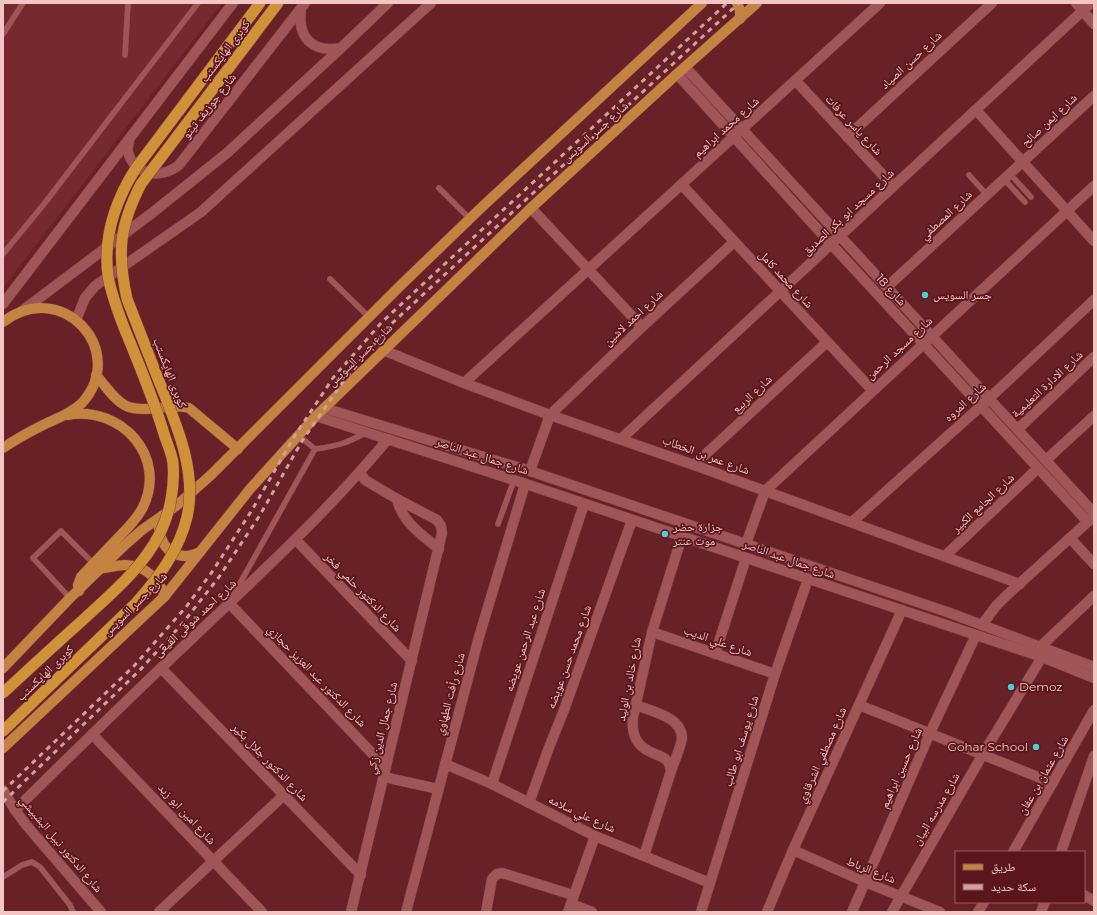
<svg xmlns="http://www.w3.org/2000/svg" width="1097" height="915" font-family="Montserrat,'Noto Naskh Arabic',sans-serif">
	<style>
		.built { fill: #762a30 }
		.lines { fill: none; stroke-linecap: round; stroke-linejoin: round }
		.service-casing { stroke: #7b3d46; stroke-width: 6 }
		.minor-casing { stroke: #7b3d46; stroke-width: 11 }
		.tertiary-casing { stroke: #7b3d46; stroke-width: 11 }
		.secondary-casing { stroke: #7b3d46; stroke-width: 11 }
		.primary-casing { stroke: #7b3d46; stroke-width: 11 }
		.service { stroke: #a05557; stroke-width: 5.5 }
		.minor { stroke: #a05557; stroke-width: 10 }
		.tertiary { stroke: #a05557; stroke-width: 10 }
		.secondary { stroke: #a05557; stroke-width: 10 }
		.primary { stroke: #c48340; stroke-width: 10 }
		.rail { stroke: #d1a0a1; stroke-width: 3; stroke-dasharray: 5 5; stroke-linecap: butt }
		.trunk-bridge-casing { stroke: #7b3d46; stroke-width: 12; stroke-linecap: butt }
		.trunk-bridge { stroke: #d09238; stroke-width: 11 }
		.poi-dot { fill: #51ccd1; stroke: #5a151d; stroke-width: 1.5 }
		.labels { text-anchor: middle; stroke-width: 3.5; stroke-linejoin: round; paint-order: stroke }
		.street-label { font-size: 12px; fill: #f1c6c5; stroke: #5a151d }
		.poi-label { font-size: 12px; fill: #f1c6c5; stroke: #5a151d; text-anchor: start }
	</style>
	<rect width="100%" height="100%" fill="#672127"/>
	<!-- built -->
	<path class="built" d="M 3,3 L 222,3 L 3,288 Z"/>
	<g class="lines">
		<defs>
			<g id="service">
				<path d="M 3,34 L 23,3"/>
				<path d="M 125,55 L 128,3"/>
				<path d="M 1010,174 L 1031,197"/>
				<path d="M 969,175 L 987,195"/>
				<path d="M 1004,179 L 1025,202"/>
				<path d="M 439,188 L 470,219"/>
				<path d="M 3,254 L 44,204 L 198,3"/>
				<path d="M 330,279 L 369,317"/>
				<path d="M 315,449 C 338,446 347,443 367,432"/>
				<path d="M 498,524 L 514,480"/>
				<path d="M 234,594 L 315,449 L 298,435"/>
				<path d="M 70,598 L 33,558 L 61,531 L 94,564"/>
				<path d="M 3,877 L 22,865 L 32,862 L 40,867 L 70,905 L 73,912"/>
			</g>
			<g id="minor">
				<path d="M 1076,3 L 1094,24"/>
				<path d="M 685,67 L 1094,513"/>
				<path d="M 677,74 L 832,245 L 1088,522"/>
				<path d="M 796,81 L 893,186"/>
				<path d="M 976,110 L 1094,241"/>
				<path d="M 847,137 L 992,3"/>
				<path d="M 682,185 L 872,390"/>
				<path d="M 531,208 L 642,327"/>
				<path d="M 887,287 L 1094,96"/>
				<path d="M 383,350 L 464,383 L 550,415 L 694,465 L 1020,584"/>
				<path d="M 464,383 L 880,3"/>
				<path d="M 324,408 L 530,471 L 950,613 L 1094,667"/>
				<path d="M 316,416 L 514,480 L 976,635 L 1042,657 L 1094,678"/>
				<path d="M 1018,429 L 1094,357"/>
				<path d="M 621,439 L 1091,3"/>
				<path d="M 1046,460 L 1094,416"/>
				<path d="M 694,465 L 827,342"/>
				<path d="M 530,471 L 550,415 L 642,327 L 734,242"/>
				<path d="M 397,499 C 402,522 422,535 439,549"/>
				<path d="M 852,522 L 981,406 L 1094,300"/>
				<path d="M 1070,538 L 1094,564"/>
				<path d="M 296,540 L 412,661"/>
				<path d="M 746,544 L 765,491 L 1094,186"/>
				<path d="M 945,556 L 1038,468"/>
				<path d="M 229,603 L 386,768"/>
				<path d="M 982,625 L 996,606 L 1007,595 L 1092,518"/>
				<path d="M 652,632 L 775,674"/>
				<path d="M 1040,647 L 1094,596"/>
				<path d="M 715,654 L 746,558"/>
				<path d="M 161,668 L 361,875"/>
				<path d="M 636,705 C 651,711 682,717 682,738 C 681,747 674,762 671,771"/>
				<path d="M 859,705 L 1053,783"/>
				<path d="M 92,734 L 262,912"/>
				<path d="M 445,764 L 492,784 L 595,836 L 710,883"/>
				<path d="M 384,777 L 438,789"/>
				<path d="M 492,784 L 584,504"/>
				<path d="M 529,803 L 548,750 L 564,710 L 632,520"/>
				<path d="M 15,810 C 76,750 137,690 200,631 C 265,569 330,509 388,439"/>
				<path d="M 793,850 L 865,882 L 940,912"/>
				<path d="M 1013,852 L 1094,710"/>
				<path d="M 1061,852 L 1094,756"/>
				<path d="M 644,856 L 671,771 C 670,768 670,765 668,762 C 665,757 660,756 655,754 C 637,747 631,736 633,717 L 652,632 L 682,536"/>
				<path d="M 1084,895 L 1094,901"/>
				<path d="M 571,904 L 592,912"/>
				<path d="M 159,912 L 284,795"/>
				<path d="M 351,912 L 442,533 L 441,526 L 437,520 L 397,499 L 365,480 L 360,473"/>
				<path d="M 406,912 L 479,637 L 525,484"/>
				<path d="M 486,912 L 492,879 L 497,874 L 502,873 L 573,895"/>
				<path d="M 568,912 L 595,836"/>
				<path d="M 701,912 L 775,674 L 808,579"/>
				<path d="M 767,912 L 793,850 L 902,610"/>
				<path d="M 852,912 L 930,733 L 976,635"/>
				<path d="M 892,912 L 983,754 L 1042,657"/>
				<path d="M 978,912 L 984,902"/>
				<path d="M 1041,912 L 1045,902"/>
			</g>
			<path id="tertiary" d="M 3,790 L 15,810 L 27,826 L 101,912"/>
			<g id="secondary">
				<path d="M 301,9 C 297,38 313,53 341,48"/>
				<path d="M 129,140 C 129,144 127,149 128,152 C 134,176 162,179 179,165 L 305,3"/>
				<path d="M 3,304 L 233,3"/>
				<path d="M 22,311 L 152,213 L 227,153 L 341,48 L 388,3"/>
				<path d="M 76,320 L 85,298 L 95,286 L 201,212 L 431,3"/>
			</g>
			<g id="primary">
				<path d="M 737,3 L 740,10 L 740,19"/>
				<path d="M 3,322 C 62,277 129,351 82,403 C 72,413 58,418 45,424 C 31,431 16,439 3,448"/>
				<path d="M 96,375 C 118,401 121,413 158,408 C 169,407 178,405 189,408 L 238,449"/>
				<path d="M 67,415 C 121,405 169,457 142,509 C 136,520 127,529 117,539 C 105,552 93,564 81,577 L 78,585 L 79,591"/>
				<path d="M 159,529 C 162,552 180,562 200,552"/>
				<path d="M 104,568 C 111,567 118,565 125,565 C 145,565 158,579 165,596"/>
				<path d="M 3,668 L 70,598 L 126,544 L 142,530 L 176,506 L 211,475 L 400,286 L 483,206 L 702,3"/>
				<path d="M 3,748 L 165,596 L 250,489 L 316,416 L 531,208 L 677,74 L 757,3"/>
			</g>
		</defs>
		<!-- service casing -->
		<use href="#service" class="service-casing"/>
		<!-- minor casing -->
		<use href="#minor" class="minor-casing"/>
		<!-- tertiary casing -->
		<use href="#tertiary" class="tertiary-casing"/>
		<!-- secondary casing -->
		<use href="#secondary" class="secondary-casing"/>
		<!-- primary casing -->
		<use href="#primary" class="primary-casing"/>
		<!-- service -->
		<use href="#service" class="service"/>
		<!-- minor -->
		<use href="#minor" class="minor"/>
		<!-- tertiary -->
		<use href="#tertiary" class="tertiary"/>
		<!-- secondary -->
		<use href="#secondary" class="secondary"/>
		<!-- primary -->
		<use href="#primary" class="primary"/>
		<!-- rail -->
		<g class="rail">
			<path d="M 3,791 L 134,666 L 186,607 L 212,572 L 252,510 L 294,437 L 333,378 L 382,322 L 727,3"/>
			<path d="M 3,802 L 139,671 L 182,624 L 219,577 L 260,515 L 302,441 L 343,382 L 388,327 L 739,3"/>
		</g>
		<defs>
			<g id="trunk-bridge">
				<path d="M 3,693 C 30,668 57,643 84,619 C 112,593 142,568 159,535 C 170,514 175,487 173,463 C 172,455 168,445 165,437 C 154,399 138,362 123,325 C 117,309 111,293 108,276 C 103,237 115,201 136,168 L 260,3"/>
				<path d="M 3,731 L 136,603 C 158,578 179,551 187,517 C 198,470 174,419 157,376 C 147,350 137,325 127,299 C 117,253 119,227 141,184 L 278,3"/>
			</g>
		</defs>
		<!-- trunk-bridge casing -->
		<use href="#trunk-bridge" class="trunk-bridge-casing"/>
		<!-- trunk-bridge -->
		<use href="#trunk-bridge" class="trunk-bridge"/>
	</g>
	<!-- markers -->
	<g class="poi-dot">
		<circle cx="925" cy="295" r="4"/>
		<circle cx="665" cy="534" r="4"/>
		<circle cx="1011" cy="687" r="4"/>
		<circle cx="1036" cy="747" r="4"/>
	</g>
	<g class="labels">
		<!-- street labels -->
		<g class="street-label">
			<text transform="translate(225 51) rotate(-53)" y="4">كوبرى الهايكستب</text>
			<text transform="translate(911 60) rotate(-43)" y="4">شارع حسن الصياد</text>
			<text transform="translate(209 106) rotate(-52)" y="4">شارع جوزيف تيتو</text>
			<text transform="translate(1049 120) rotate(-43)" y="4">شارع ايمن صالح</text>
			<text transform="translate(854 125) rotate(47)" y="4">شارع ياسر عرفات</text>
			<text transform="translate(726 127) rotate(-42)" y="4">شارع محمد ابراهيم</text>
			<text transform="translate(595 132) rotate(-42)" y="4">شارع جسر السويس</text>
			<text transform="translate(848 212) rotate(-43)" y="4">شارع مسجد ابو بكر الصديق</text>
			<text transform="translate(946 215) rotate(-43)" y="4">شارع المصطفي</text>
			<text transform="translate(786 279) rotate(47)" y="4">شارع محمد كامل</text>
			<text transform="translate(891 290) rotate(47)" y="4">شارع 18</text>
			<text transform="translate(633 318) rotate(-43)" y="4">شارع احمد لاشين</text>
			<text transform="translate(899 348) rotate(-43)" y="4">شارع مسجد الرحمن</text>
			<text transform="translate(360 355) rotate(-44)" y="4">شارع جسر السويس</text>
			<text transform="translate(170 373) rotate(69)" y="4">كوبرى الهايكستب</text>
			<text transform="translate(1047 384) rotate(-43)" y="4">شارع الادارة التعليمية</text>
			<text transform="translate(752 394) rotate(-43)" y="4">شارع الربيع</text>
			<text transform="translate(965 402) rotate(-42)" y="4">شارع المروه</text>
			<text transform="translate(706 455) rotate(20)" y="4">شارع عمر بن الخطاب</text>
			<text transform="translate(482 456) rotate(18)" y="4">شارع جمال عبد الناصر</text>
			<text transform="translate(983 503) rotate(-43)" y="4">شارع الجامع الكبير</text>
			<text transform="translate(789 559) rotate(19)" y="4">شارع جمال عبد الناصر</text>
			<text transform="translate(363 592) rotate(46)" y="4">شارع الدكتور حلمي فخر</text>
			<text transform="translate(135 604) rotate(-45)" y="4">شارع جسر السويس</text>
			<text transform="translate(195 618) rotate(-43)" y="4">شارع احمد شوقى القيعى</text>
			<text transform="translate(525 640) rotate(-72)" y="4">شارع عبد الرحمن عويضه</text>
			<text transform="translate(718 641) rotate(19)" y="4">شارع علي الديب</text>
			<text transform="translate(569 657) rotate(-70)" y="4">شارع محمد حسن عويضه</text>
			<text transform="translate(45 673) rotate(-44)" y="4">كوبرى الهايكستب</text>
			<text transform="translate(317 676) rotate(46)" y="4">شارع الدكتور عبد العزيز حجازي</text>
			<text transform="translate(629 679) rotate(-79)" y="4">شارع خالد بن الوليد</text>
			<text transform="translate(450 694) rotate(-75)" y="4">شارع رأفت الطهاوي</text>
			<text transform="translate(382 728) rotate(-76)" y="4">شارع جمال الدين زكي</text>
			<text transform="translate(741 741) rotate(-73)" y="4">شارع يوسف ابو طالب</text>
			<text transform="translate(822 755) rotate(-66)" y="4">شارع مصطفي الشرقاوي</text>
			<text transform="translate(270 762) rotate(46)" y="4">شارع الدكتور جلال بكير</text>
			<text transform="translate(901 768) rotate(-66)" y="4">شارع حسين ابراهيم</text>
			<text transform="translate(1043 775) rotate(-60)" y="4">شارع عثمان بن عفان</text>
			<text transform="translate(936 809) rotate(-60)" y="4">شارع مدرسه البيان</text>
			<text transform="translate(187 814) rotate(47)" y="4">شارع امين ابو زيد</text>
			<text transform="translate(582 814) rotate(25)" y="4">شارع علي سلامه</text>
			<text transform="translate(61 844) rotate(50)" y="4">شارع الدكتور نبيل البشبيشي</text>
			<text transform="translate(871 870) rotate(22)" y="4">شارع الرباط</text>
		</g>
		<!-- poi labels -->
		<g class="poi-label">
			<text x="933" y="299">جسر السويس</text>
			<text x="673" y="531">جزارة حضر<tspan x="673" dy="14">موت عنتر</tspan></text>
			<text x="1019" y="691">Demoz</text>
			<text x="1028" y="751" text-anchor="end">Gohar School</text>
		</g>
	</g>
	<!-- border -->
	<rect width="1097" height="915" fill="none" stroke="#f1c6c5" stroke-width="8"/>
	<!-- legend -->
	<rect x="955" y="851" width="130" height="52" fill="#5a151d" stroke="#965c60"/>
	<rect x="963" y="864" width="20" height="6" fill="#c48340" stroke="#965c60"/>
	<text x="991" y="871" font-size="12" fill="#f1c6c5">طريق</text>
	<rect x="963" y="884" width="20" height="6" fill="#d1a0a1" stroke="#965c60"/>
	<text x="991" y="891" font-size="12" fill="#f1c6c5">سكة حديد</text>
</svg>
